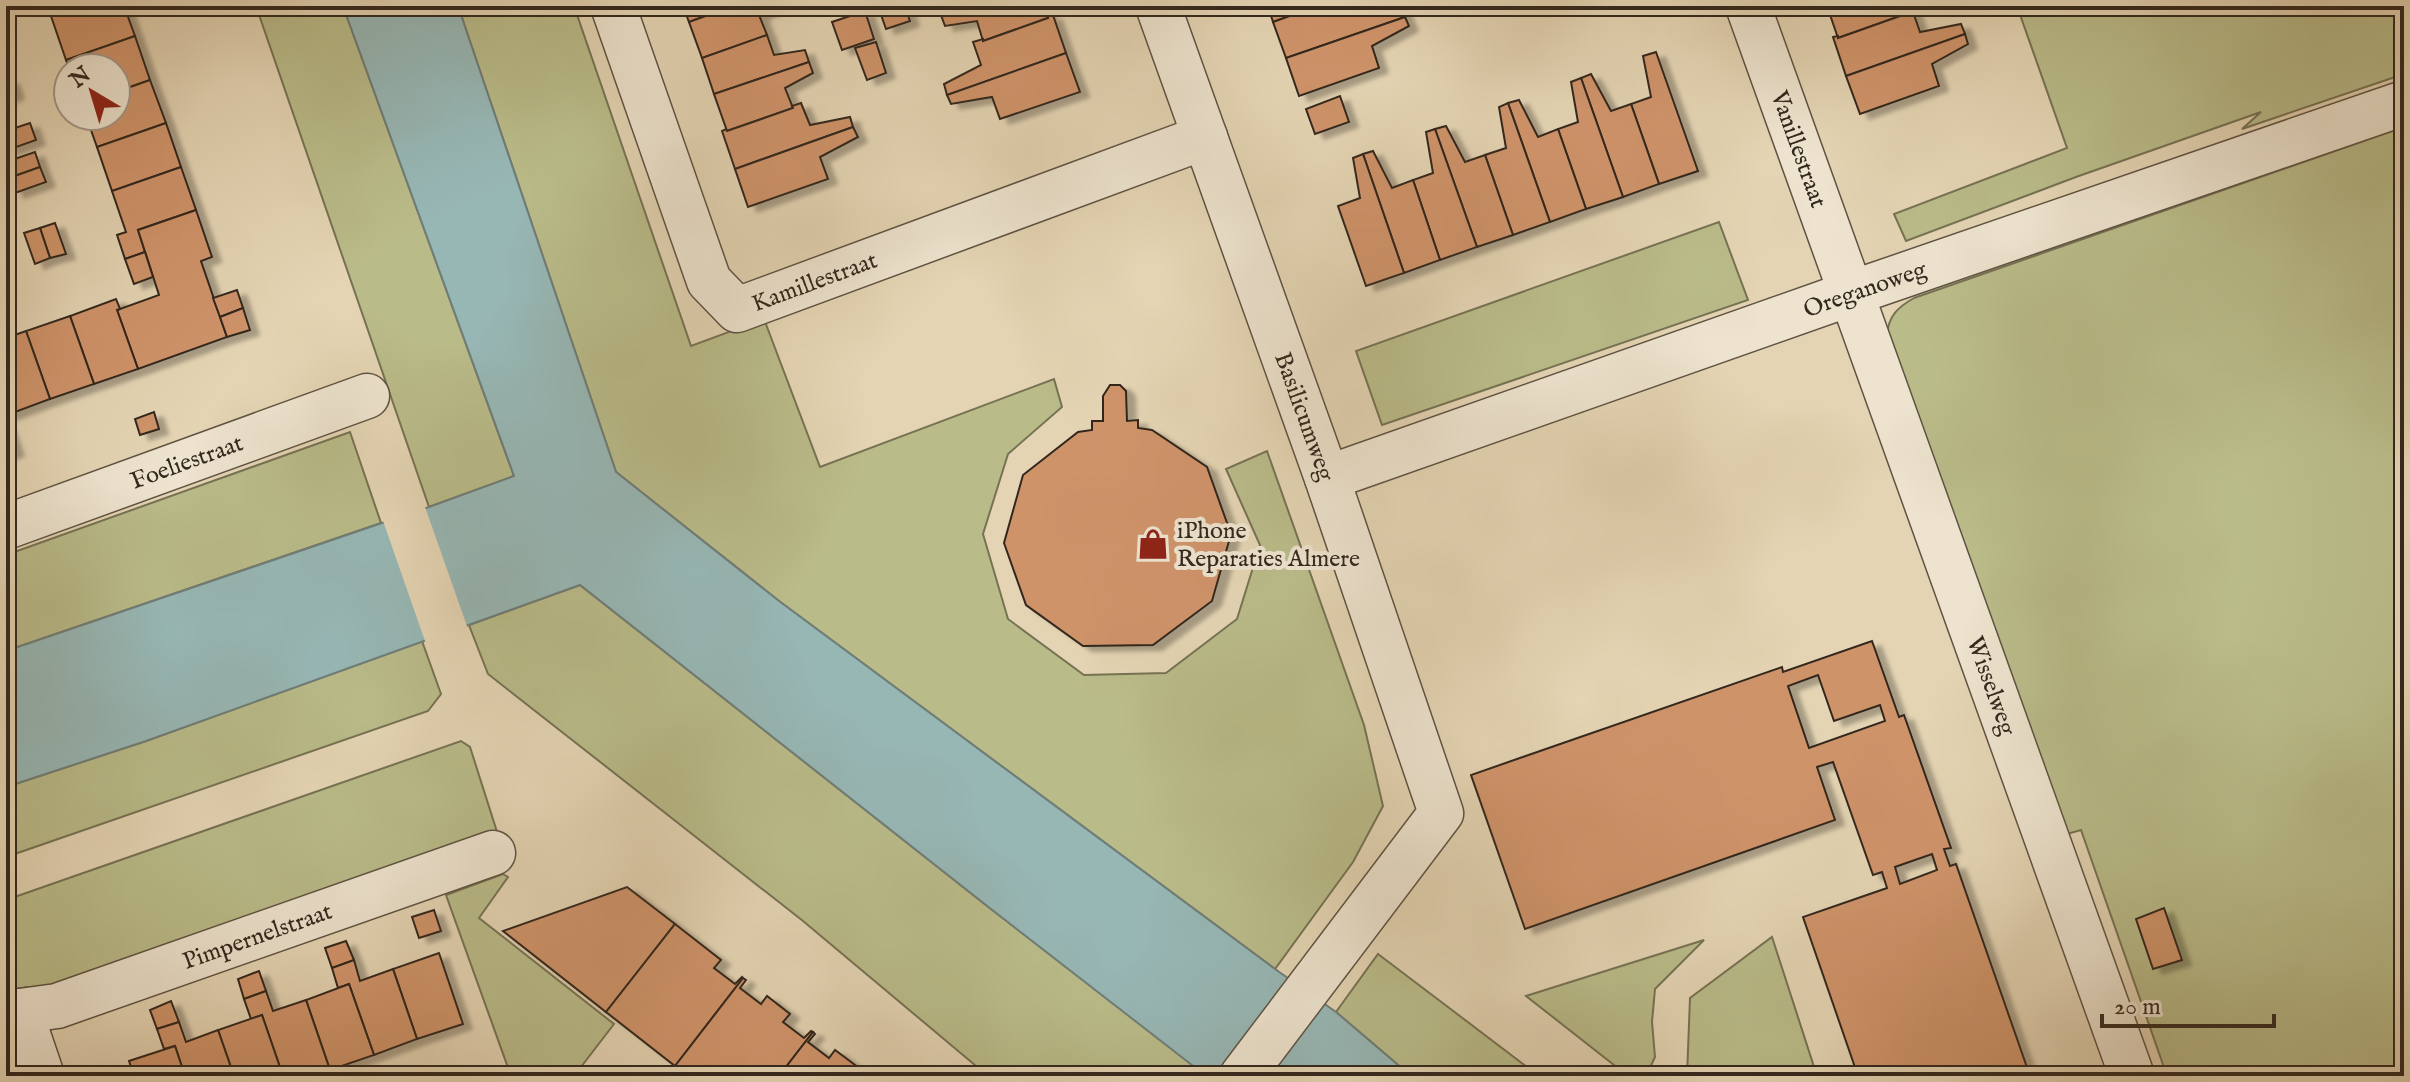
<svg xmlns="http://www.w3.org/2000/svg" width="2410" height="1082" font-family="'IM FELL English',serif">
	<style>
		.green { fill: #b9bb89; stroke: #767254; stroke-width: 2 }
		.water { fill: #97b7b5; stroke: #6f7e79; stroke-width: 2 }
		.pier { fill: #e4d4b3 }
		.building { fill: #cf936a; stroke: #33281e; stroke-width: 2; fill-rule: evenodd; filter: url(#shadow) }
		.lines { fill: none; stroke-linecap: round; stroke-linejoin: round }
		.minor-casing { stroke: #5f5343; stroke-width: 47 }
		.minor { stroke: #ede3ce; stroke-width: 44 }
		.labels { text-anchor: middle; stroke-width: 8; stroke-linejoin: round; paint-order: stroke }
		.street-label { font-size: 24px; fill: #33281e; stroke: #ede3ce }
		.poi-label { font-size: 24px; fill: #33281e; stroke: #ede3ce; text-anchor: start }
	</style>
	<defs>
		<filter id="shadow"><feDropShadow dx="9" dy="5" stdDeviation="2" flood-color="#0004"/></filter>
	</defs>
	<rect width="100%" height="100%" fill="#e4d4b3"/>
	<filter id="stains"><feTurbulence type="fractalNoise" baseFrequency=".0025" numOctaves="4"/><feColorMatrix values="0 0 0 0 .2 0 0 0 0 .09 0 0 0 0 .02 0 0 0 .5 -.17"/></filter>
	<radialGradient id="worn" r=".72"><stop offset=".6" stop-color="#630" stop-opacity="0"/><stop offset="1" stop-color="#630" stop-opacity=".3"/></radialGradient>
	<!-- green -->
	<g class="green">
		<path d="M 256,6 L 343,6 L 514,476 L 429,507 Z"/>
		<path d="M 458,6 L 574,6 L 691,346 L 764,319 L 820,467 L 1054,379 L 1062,407 L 1008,454 L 983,534 L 1008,619 L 1084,675 L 1166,673 L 1237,619 L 1260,545 L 1226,469 L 1267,451 L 1364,725 L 1383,806 L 1353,862 L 1275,969 L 779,601 L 616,472 Z"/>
		<path d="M 2017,6 L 2404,6 L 2404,74 L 2242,129 L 2261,112 L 2076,177 L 1906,241 L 1894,214 L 2067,148 Z"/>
		<path d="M 2404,127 L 2404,1076 L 2167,1076 L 2081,830 L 2060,836 L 1887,336 C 1888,316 1898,307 1914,298 Z"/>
		<path d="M 1719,222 L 1748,300 L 1382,425 L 1356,351 Z"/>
		<path d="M 350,432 L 381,523 L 6,651 L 6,555 Z"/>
		<path d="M 580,585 L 991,909 L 1200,1070 L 1195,1076 L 988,1076 L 803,921 L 488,674 L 469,625 Z"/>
		<path d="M 422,641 L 441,694 L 428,711 L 6,857 L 6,787 L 146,741 Z"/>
		<path d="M 461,741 L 470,747 L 498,835 L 36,996 L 33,988 L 26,987 L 6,994 L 6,900 Z"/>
		<path d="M 503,874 L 508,877 L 479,918 L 614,1024 L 574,1076 L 511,1076 L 446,895 Z"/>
		<path d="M 1772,937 L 1817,1076 L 1687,1076 L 1690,998 Z"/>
		<path d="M 1704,940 L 1655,989 L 1652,1022 L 1655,1057 L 1646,1076 L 1628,1076 L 1526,996 Z"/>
		<path d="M 1378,954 L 1539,1076 L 1411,1076 L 1336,1012 Z"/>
	</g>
	<!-- water -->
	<path class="water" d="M 343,6 L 458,6 L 616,472 L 779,601 L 1275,969 L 1336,1012 L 1411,1076 L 1206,1076 L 991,909 L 580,585 L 146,741 L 6,787 L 6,651 L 429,507 L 514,476 Z"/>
	<!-- pier -->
	<path class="pier" d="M 424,504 L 468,629 L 426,644 L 382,518 Z"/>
	<!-- building -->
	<g class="building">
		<path d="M 47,6 L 80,6 L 51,16 Z"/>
		<path d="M 80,6 L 124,6 L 135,36 L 66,60 L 51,16 Z"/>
		<path d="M 683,6 L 733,6 L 689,22 Z"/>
		<path d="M 733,6 L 776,6 L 759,15 L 767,35 L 702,58 L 689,22 Z"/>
		<path d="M 878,6 L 905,6 L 910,21 L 886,29 Z"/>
		<path d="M 938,6 L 968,6 L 941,15 Z"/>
		<path d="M 968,6 L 1044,6 L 1048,18 L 983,41 L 977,21 L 945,26 L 941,15 Z"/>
		<path d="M 1268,6 L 1317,6 L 1273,22 Z"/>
		<path d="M 1317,6 L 1357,6 L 1360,14 L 1401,6 L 1405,17 L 1286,58 L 1273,22 Z"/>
		<path d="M 1827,6 L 1900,6 L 1903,15 L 1838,38 Z"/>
		<path d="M 1912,9 L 1920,32 L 1961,24 L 1965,34 L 1846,76 L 1833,37 L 1838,36 L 1838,38 L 1903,15 L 1903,13 Z"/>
		<path d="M 865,11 L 874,39 L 842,50 L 832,22 Z"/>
		<path d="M 1053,15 L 1066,53 L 947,95 L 944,84 L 981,65 L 973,42 L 983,39 L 983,41 L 1048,18 L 1048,16 Z"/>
		<path d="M 1405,17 L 1409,26 L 1372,46 L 1379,68 L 1299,96 L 1286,58 Z"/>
		<path d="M 1965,34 L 1968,44 L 1932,64 L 1939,86 L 1860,114 L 1846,76 Z"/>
		<path d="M 767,35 L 774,55 L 805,50 L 809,62 L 714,94 L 702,58 Z"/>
		<path d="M 135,36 L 150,80 L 116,92 L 116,68 L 69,68 L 66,60 Z"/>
		<path d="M 876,42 L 886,73 L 867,80 L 855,48 Z"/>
		<path d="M 1656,52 L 1698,171 L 1659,184 L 1631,104 L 1651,97 L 1643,56 Z"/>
		<path d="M 1066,53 L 1080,92 L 1000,119 L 992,97 L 951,104 L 947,95 Z"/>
		<path d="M 809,62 L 813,73 L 785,88 L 793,108 L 727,131 L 714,94 Z"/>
		<path d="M 1591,74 L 1611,111 L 1631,104 L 1659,184 L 1623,197 L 1581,78 Z"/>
		<path d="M 1581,78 L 1623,197 L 1586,209 L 1558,129 L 1578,122 L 1571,82 Z"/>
		<path d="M 10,79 L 15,94 L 6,98 L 6,81 Z"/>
		<path d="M 150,80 L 166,123 L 97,147 L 86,116 L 116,116 L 116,92 Z"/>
		<path d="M 1340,96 L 1349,122 L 1315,134 L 1306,109 Z"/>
		<path d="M 1519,100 L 1538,137 L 1558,129 L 1586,209 L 1550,222 L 1508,103 Z"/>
		<path d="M 801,103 L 810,125 L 850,117 L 853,127 L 735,169 L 722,131 L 726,129 L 727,131 L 793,108 L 792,106 Z"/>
		<path d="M 1508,103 L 1550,222 L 1513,235 L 1485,155 L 1506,148 L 1499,107 Z"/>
		<path d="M 30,123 L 36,140 L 8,150 L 6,131 Z"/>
		<path d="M 166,123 L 181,167 L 112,191 L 97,147 Z"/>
		<path d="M 1446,126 L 1465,162 L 1485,155 L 1513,235 L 1477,247 L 1435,129 Z"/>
		<path d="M 853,127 L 858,137 L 820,157 L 828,179 L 748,207 L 735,169 Z"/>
		<path d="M 1435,129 L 1477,247 L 1440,260 L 1413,180 L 1433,173 L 1426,132 Z"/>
		<path d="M 1373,151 L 1392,188 L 1413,180 L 1440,260 L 1404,273 L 1363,154 Z"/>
		<path d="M 35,152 L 40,167 L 9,178 L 6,162 Z"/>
		<path d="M 1363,154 L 1404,273 L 1366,286 L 1338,206 L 1360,198 L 1353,158 Z"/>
		<path d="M 40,167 L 46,182 L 15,193 L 9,178 Z"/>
		<path d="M 181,167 L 196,210 L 138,230 L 145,252 L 125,259 L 117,235 L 126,232 L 112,191 Z"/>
		<path d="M 196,210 L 212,257 L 201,261 L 227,337 L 138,369 L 117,310 L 159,295 L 138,230 Z"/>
		<path d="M 55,223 L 66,254 L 50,258 L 40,228 Z"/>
		<path d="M 40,228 L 50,258 L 35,264 L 24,233 Z"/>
		<path d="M 145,252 L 153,277 L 134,284 L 125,259 Z"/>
		<path d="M 237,290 L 243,308 L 220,317 L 213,298 Z"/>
		<path d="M 116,299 L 120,309 L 117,310 L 138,369 L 94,384 L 70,316 Z"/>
		<path d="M 243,308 L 250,330 L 227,337 L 220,317 Z"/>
		<path d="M 70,316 L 94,384 L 50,399 L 26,331 Z"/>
		<path d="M 26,331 L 50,399 L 7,415 L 6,338 Z"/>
		<path d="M 1110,385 L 1120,385 L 1126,391 L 1127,421 L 1138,420 L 1138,428 L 1152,430 L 1207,467 L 1231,534 L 1212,601 L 1153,645 L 1083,646 L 1026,605 L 1004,543 L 1023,475 L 1078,432 L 1092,430 L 1092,421 L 1103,421 L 1103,396 Z"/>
		<path d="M 154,412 L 159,429 L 140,435 L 135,419 Z"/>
		<path d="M 6,425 L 15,451 L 6,454 Z"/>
		<path d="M 1872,641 L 1899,717 L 1904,715 L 1951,848 L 1944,849 L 1950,866 L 1956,864 L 2030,1076 L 1858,1076 L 1803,917 L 1887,888 L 1882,872 L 1873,875 L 1833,762 L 1817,767 L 1835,820 L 1525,929 L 1471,775 L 1782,667 L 1783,672 ZM 1818,675 L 1834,721 L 1880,705 L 1885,721 L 1809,748 L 1788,686 ZM 1932,854 L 1937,870 L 1900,884 L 1895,867 Z"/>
		<path d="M 627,887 L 675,924 L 606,1012 L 503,931 Z"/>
		<path d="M 2164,908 L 2182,960 L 2153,969 L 2136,919 Z"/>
		<path d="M 434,910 L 441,931 L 419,938 L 412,917 Z"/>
		<path d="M 675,924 L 721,960 L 714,968 L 735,984 L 742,977 L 743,978 L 675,1066 L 606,1012 Z"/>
		<path d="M 346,941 L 354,960 L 332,968 L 325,948 Z"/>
		<path d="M 439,953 L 463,1024 L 417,1039 L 393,969 Z"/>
		<path d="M 354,960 L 360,981 L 393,969 L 417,1039 L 374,1055 L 349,984 L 338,988 L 332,968 Z"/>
		<path d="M 259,971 L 266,991 L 244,999 L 238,979 Z"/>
		<path d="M 743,978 L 746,980 L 740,988 L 761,1004 L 767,996 L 790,1014 L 783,1022 L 804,1038 L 811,1031 L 813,1032 L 779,1076 L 687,1076 L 675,1066 Z"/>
		<path d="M 349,984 L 374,1055 L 330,1070 L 306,1000 Z"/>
		<path d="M 266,991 L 273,1011 L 306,1000 L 330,1070 L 313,1076 L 283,1076 L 262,1015 L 251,1019 L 244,999 Z"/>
		<path d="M 171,1001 L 179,1022 L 157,1029 L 150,1010 Z"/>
		<path d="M 262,1015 L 283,1076 L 234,1076 L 218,1030 Z"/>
		<path d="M 179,1022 L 186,1042 L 218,1030 L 234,1076 L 185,1076 L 175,1046 L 164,1049 L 157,1029 Z"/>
		<path d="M 813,1032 L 815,1034 L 808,1042 L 829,1058 L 835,1050 L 859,1068 L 852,1076 L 779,1076 Z"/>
		<path d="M 175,1046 L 185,1076 L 134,1076 L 129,1061 Z"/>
	</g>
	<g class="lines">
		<defs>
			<g id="minor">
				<path id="s1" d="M 613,6 L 709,281 L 737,310 L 1205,137"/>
				<path id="s2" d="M 1158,6 L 1327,478 L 1441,813 L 1242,1076"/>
				<path id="s3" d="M 1748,6 L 2132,1076"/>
				<path id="s4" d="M 1327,478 L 1852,293 L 2404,103"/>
				<path id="s5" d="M 6,527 L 367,396"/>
				<path d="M 20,1011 L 42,1076"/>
				<path id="s6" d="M 6,1015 L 20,1011 L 57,1006 L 493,853"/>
			</g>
		</defs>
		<!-- minor casing -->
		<use href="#minor" class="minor-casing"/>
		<!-- minor -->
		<use href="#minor" class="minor"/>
	</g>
	<!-- icons -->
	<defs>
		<symbol id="shop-bare" viewBox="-9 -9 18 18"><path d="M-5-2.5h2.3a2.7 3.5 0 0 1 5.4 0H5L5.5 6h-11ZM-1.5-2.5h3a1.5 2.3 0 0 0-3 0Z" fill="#8f2418" stroke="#ede3ce" stroke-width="2.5" paint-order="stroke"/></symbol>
	</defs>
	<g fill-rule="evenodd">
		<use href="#shop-bare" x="1131" y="522" width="44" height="44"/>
	</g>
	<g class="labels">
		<!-- street labels -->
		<g class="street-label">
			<text dy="8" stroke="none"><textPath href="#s3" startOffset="152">Vanillestraat</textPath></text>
			<text dy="8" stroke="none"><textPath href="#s1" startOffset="414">Kamillestraat</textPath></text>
			<text dy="8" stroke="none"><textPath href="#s4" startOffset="570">Oreganoweg</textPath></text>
			<text dy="8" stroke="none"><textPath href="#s2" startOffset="436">Basilicumweg</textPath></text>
			<text dy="8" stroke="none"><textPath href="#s5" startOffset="192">Foeliestraat</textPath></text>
			<text dy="8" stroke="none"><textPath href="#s3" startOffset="722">Wisselweg</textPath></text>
			<text dy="8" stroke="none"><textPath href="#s6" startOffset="264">Pimpernelstraat</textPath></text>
		</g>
		<!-- poi labels -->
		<g class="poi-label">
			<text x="1177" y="538">iPhone<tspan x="1177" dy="28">Reparaties Almere</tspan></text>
		</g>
	</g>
	<!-- margin -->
	<rect width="2410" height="1082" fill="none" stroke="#e4d4b3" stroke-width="32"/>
	<rect x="8" y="8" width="2394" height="1066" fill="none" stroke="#33281e" stroke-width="4"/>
	<rect x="16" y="16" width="2378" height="1050" fill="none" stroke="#33281e" stroke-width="2"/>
	<!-- north arrow -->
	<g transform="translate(92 92) rotate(322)"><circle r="38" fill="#ede3ce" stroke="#a39888" stroke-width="2"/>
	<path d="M0-6L14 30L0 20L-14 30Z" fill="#8f2418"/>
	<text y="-12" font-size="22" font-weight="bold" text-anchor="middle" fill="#33281e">N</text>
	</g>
	<!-- scale -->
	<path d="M2102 1014v12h172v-12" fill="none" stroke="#33281e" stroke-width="4"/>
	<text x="2114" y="1014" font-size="24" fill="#33281e" stroke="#ede3ce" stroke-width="6" paint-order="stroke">20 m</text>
	<rect width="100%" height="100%" filter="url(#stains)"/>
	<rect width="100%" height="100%" fill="url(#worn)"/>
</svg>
